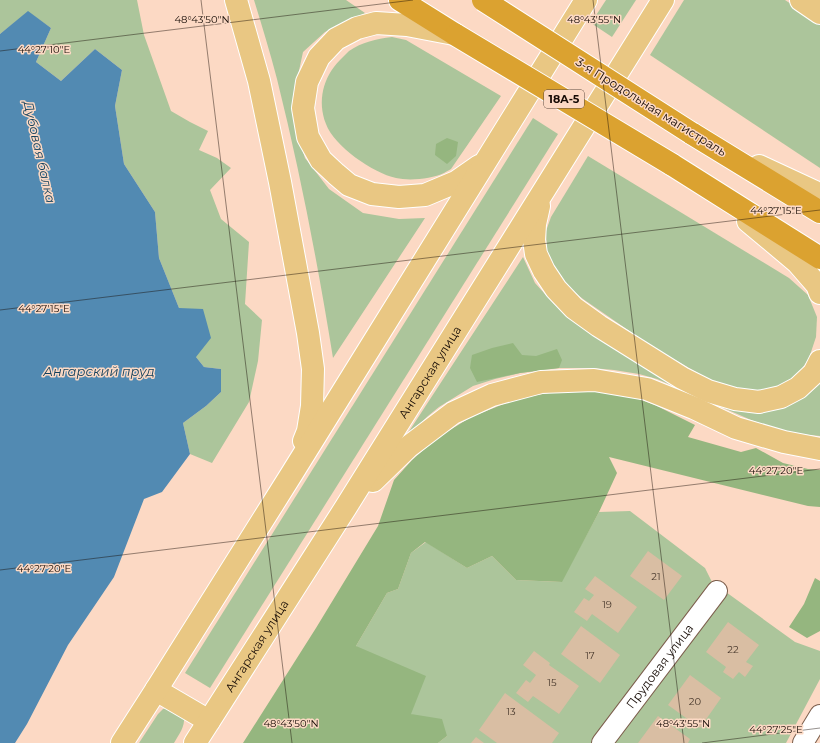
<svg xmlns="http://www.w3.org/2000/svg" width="820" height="743" font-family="Montserrat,sans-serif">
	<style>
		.green { fill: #acc59b }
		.forest { fill: #95b67f }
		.water { fill: #528ab2 }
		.building { fill: #d9bea3 }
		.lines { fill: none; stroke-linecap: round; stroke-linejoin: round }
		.minor-casing { stroke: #7d5f4d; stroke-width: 22 }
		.major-casing { stroke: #fff; stroke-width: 24 }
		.highway-casing { stroke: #fff; stroke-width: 24 }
		.minor { stroke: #fff; stroke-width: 20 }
		.major { stroke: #e9c783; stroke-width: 22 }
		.highway { stroke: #dba230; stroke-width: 22 }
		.highway-bridge-casing { stroke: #fff; stroke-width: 24; stroke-linecap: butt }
		.highway-bridge { stroke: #dba230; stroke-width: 22 }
		.ticks { fill: none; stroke: #160b05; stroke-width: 1; stroke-opacity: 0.45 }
		.labels { text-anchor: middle; stroke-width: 3; stroke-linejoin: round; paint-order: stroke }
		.number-label { font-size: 10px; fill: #47382c }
		.shield { fill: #fcd9c4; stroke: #5b493e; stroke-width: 1 }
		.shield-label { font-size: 11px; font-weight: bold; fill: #160b05 }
		.street-label { font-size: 12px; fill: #160b05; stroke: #fcd9c4 }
		.water-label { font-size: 13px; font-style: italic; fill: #13405c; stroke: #fcd9c4 }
		.ticks-label { font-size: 10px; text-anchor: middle; fill: #160b05; stroke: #fcd9c4; stroke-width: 3; stroke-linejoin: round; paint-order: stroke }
	</style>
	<rect width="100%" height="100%" fill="#fcd9c4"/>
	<!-- green -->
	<g class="green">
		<path d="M 0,0 L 137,0 L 144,35 L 171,111 L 190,122 L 208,131 L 199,150 L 217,158 L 231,168 L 210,190 L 221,219 L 249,242 L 245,304 L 262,320 L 258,361 L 249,402 L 212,463 L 190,454 L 183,423 L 206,406 L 221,392 L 221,369 L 204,367 L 196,357 L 179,308 L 159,258 L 155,212 L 124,164 L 115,106 L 122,70 L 95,49 L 61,81 L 36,62 L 51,28 L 28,12 L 0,34 Z"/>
		<path d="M 254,0 L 346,0 L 365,13 L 325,32 L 303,52 L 294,94 L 294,124 L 305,158 L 329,189 L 363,213 L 399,219 L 425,218 L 333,358 C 318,265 300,171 277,79 C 270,52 262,26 254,0 Z"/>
		<path d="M 606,0 L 636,0 L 612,37 L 591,23 Z"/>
		<path d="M 684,0 L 785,0 L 820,23 L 820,168 L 650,55 Z"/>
		<path d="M 392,37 L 406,40 L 501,96 L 451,169 C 449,170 446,172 444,173 C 432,179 409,181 396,178 C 373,173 334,146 326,124 C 317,101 323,77 340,60 C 343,57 346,54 349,51 C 362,42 376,39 392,37 Z"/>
		<path d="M 533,118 L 558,134 L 210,688 L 185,673 Z"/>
		<path d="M 588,156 L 789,278 L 808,295 L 817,317 L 816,337 L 809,358 L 800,372 L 787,383 L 762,393 L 722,387 L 651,346 L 583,299 L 564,284 L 547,256 L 546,231 L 551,217 Z"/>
		<path d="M 523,257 L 535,283 L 554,304 L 593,333 L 708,401 L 750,413 L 768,411 L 787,406 L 801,399 L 811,392 L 820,384 L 820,436 L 788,433 L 751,420 L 657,379 L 639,374 L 614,370 L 592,368 L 559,368 L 520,373 L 495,379 L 473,386 L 439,407 L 428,416 L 404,439 Z"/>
		<path d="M 630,511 L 705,568 L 712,582 L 795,642 L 820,651 L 820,679 L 786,743 L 438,743 L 447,736 L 411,714 L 356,646 L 387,593 L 398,589 L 411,553 L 426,542 L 467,568 L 492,556 L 516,580 L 561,582 L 599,512 Z"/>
		<path d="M 169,707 L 184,717 C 185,727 179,734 174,743 L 139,743 L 158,714 L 163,709 Z"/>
	</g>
	<!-- forest -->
	<g class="forest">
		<path d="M 447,138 L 458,142 L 456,156 L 447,164 L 435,155 L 436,144 Z"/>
		<path d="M 513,343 L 522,355 L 536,356 L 557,349 L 562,360 L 559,368 L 520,373 L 477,382 L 470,368 L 472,355 L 492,348 Z"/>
		<path d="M 573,389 L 625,394 L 655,405 L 695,425 L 688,437 L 741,452 L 756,448 L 783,463 L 808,469 L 820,470 L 820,507 L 808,506 L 609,457 L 617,473 L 599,512 L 562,582 L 516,580 L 492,556 L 467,568 L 425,542 L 411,553 L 398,589 L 387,593 L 356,646 L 426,676 L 411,714 L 442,719 L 447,736 L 438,743 L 243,743 L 316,628 L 378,526 L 394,480 L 412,460 L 437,438 L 471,417 L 519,398 Z"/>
		<path d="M 815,578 L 820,581 L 820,631 L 807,638 L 789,627 L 804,604 Z"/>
	</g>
	<!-- water -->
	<path class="water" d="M 28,11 L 51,28 L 36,62 L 61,81 L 95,49 L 122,70 L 115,106 L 124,164 L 155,212 L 159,258 L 179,308 L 203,309 L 211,338 L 196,357 L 204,367 L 221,369 L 221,392 L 206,406 L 183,423 L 190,454 L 162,492 L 144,499 L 114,577 L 68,645 L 27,724 L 15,743 L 0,743 L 0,34 Z"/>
	<!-- building -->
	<g class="building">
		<path d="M 648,551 L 682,576 L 664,600 L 630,576 Z"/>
		<path d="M 595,576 L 637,607 L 618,633 L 592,614 L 587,621 L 574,612 L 584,598 L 589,601 L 594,595 L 585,589 Z"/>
		<path d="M 728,622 L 759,645 L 746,662 L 753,666 L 745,677 L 739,672 L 733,679 L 723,672 L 726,667 L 706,652 Z"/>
		<path d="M 581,626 L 620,655 L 600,683 L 561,654 Z"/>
		<path d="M 534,651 L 550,663 L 549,665 L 579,686 L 559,714 L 533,696 L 528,702 L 516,693 L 526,680 L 530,683 L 536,675 L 523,665 Z"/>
		<path d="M 690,675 L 721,698 L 700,728 L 668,705 Z"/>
		<path d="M 505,693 L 559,733 L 552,743 L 497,743 L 479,730 Z"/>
		<path d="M 658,716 L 690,739 L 688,743 L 638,743 Z"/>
		<path d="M 476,737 L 484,743 L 471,743 Z"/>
	</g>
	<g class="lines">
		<defs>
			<g id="minor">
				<path id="s1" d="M 602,743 L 717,591"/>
				<path d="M 803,743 L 820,715"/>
			</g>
			<g id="major">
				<path d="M 236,0 L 259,81 L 280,182 L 308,333 L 313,369 L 312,406 L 308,431 L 304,441"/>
				<path d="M 801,0 L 820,13"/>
				<path d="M 454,34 L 407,25 L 376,23 L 357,28 L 336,39 L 319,57 L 307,82 L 303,108 L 308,137 L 321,160 L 336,174 L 349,185 L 372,194 L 399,197 L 425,195 L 456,182 L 479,166"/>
				<path d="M 759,166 L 815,192 L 820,194"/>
				<path d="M 539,206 L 535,224 L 534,240 L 536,254 L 544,271 L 556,289 L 574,308 L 599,326 L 682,378 L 708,391 L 735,399 L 759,402 L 781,397 L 798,388 L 814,373 L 820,361"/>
				<path d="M 748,221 L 797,262 L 817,285 L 820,293"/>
				<path d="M 373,481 L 408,447 L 453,413 L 492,395 L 541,382 L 594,380 L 647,389 L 694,408 L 736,428 L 784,442 L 820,449"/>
				<path d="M 156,690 L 209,721"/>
				<path d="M 122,743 L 156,690 L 291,475 L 586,0"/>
				<path id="s2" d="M 195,743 L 346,507 L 663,0"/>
			</g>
			<g id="highway">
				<path d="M 400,0 L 456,35"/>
				<path d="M 691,133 L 820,212"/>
				<path d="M 671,164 L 820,258"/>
			</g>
		</defs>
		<!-- minor casing -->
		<use href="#minor" class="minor-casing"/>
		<!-- major casing -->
		<use href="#major" class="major-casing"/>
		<!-- highway casing -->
		<use href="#highway" class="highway-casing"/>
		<!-- minor -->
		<use href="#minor" class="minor"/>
		<!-- major -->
		<use href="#major" class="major"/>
		<!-- highway -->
		<use href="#highway" class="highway"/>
		<defs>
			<g id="highway-bridge">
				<path d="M 483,0 L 691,133"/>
				<path d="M 456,35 L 671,164"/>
			</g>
		</defs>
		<!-- highway-bridge casing -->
		<use href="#highway-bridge" class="highway-bridge-casing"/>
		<!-- highway-bridge -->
		<use href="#highway-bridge" class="highway-bridge"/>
	</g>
	<!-- ticks -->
	<path class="ticks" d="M 201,0 L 292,743M 593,0 L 684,743M 0,51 L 413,0M 0,310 L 820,210M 0,570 L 820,469M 702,743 L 820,728"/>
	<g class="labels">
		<!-- number labels -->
		<g class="number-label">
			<text x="656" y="580">21</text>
			<text x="607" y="608">19</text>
			<text x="733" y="653">22</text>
			<text x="590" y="659">17</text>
			<text x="552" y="686">15</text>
			<text x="695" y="705">20</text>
			<text x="511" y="715">13</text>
		</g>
		<!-- shield labels -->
		<rect class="shield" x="544" y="90" width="40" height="18" rx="3"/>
		<g class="shield-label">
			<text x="564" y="103">18А-5</text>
		</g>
		<!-- street labels -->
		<g class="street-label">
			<text transform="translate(651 107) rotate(32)" y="4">3-я Продольная магистраль</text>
			<text dy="4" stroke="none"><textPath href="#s2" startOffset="439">Ангарская улица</textPath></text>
			<text dy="4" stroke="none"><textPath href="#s2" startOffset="115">Ангарская улица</textPath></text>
			<text dy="4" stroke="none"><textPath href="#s1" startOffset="96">Прудовая улица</textPath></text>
		</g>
		<!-- water labels -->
		<g class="water-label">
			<text transform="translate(40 152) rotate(77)" y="5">Дубовая балка</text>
			<text x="99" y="376">Ангарский пруд</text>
		</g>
	</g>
	<g class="ticks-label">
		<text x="202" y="23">48°43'50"N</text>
		<text x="594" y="23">48°43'55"N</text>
		<text x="44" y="53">44°27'10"E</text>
		<text x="776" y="214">44°27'15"E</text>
		<text x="44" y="312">44°27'15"E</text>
		<text x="776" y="474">44°27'20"E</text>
		<text x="44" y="572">44°27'20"E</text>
		<text x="291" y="727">48°43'50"N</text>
		<text x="683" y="727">48°43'55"N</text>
		<text x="776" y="733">44°27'25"E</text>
	</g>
</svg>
